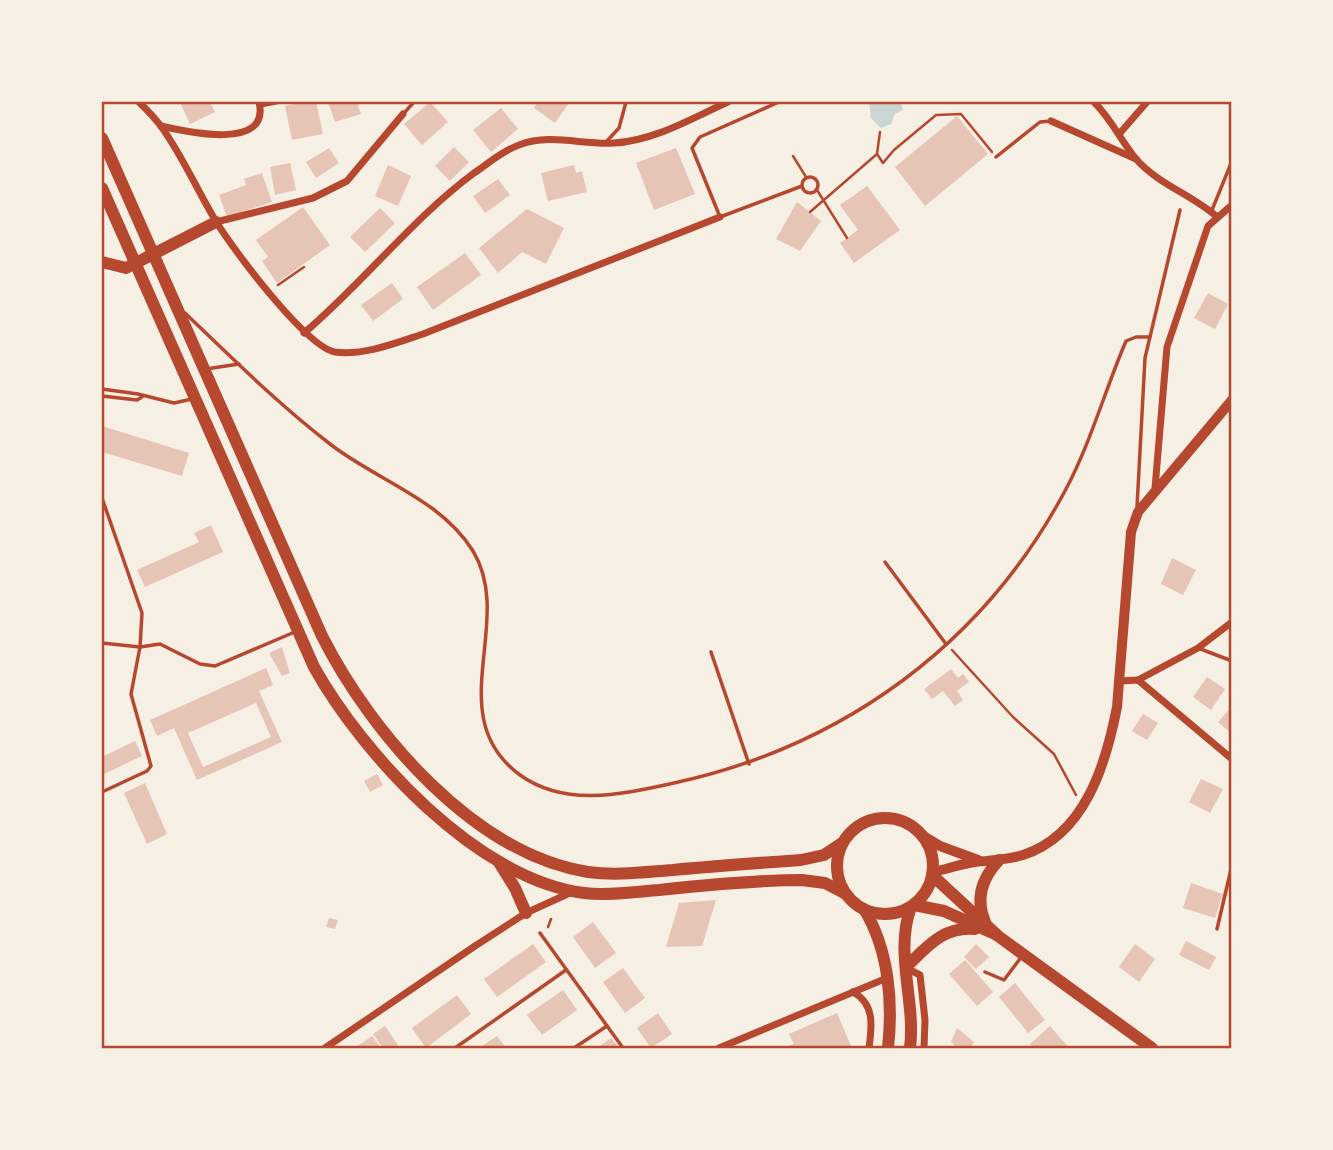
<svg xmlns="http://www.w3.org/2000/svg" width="1333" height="1150" font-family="'DejaVu Sans',sans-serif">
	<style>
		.water { fill: #c9d6d2 }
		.building { fill: #e6c5b7; fill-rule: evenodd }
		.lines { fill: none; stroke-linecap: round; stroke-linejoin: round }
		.path { stroke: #b5482f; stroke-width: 2.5 }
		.service { stroke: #b5482f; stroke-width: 3.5 }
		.minor { stroke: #b5482f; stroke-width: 7 }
		.secondary { stroke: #b5482f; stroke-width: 10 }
		.primary { stroke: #b5482f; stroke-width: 12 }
		.neatline { fill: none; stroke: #b5482f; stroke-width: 2.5 }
	</style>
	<rect width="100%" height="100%" fill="#f6efe4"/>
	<!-- water -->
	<path class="water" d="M 869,102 L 901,102 L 903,110 L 895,114 L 891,124 L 881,128 L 871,118 Z"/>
	<!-- building -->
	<g class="building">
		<path d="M 180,102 L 210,102 L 215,112 L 190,124 Z"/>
		<path d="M 303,102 L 316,102 L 323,134 L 292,140 L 285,106 Z"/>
		<path d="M 328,102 L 357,102 L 361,114 L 335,122 Z"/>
		<path d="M 430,102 L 448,122 L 422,145 L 404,124 Z"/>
		<path d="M 538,102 L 566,102 L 569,103 L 555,123 L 534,108 Z"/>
		<path d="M 501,108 L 518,129 L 491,152 L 473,130 Z"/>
		<path d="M 957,116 L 988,154 L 925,206 L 895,167 Z"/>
		<path d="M 454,147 L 469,162 L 450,181 L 435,166 Z"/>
		<path d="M 329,148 L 339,163 L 316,178 L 306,162 Z"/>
		<path d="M 676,148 L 695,194 L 654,210 L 636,163 Z"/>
		<path d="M 290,163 L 296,190 L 275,195 L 270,167 Z"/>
		<path d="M 388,165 L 411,176 L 398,206 L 375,196 Z"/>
		<path d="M 574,165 L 576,173 L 582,171 L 587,192 L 548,201 L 541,173 Z"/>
		<path d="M 262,173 L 272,202 L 227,217 L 219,195 L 246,185 L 244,179 Z"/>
		<path d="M 498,179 L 510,195 L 485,213 L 473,196 Z"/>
		<path d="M 867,186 L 900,230 L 854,263 L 840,243 L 858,230 L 840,205 Z"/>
		<path d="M 797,202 L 821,221 L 800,251 L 776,239 Z"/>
		<path d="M 303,207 L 330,245 L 277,283 L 262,261 L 268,257 L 256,240 Z"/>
		<path d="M 380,208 L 395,223 L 365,252 L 350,237 Z"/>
		<path d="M 527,209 L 564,228 L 546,264 L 522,252 L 498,273 L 479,248 Z"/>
		<path d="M 465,253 L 481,275 L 433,310 L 417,287 Z"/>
		<path d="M 392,283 L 403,299 L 373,321 L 361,305 Z"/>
		<path d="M 1208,293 L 1228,304 L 1215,329 L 1194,318 Z"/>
		<path d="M 102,426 L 189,453 L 182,476 L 102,452 Z"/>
		<path d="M 211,525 L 223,552 L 145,587 L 137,570 L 199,542 L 194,533 Z"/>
		<path d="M 1172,558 L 1196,570 L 1183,595 L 1161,584 Z"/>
		<path d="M 282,647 L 290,673 L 282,676 L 269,653 Z"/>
		<path d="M 266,668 L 273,685 L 259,691 L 282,742 L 197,780 L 174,728 L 157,736 L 150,720 ZM 256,703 L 271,737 L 203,767 L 188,733 Z"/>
		<path d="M 951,669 L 958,678 L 963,674 L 969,682 L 957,691 L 963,700 L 955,706 L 943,691 L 932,699 L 924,689 Z"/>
		<path d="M 1207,677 L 1225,689 L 1211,710 L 1193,697 Z"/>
		<path d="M 1232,706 L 1232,734 L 1218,722 Z"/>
		<path d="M 1143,714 L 1158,723 L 1147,740 L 1132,731 Z"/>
		<path d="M 135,741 L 142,756 L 102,775 L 102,757 Z"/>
		<path d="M 377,774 L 383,785 L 370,792 L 364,781 Z"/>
		<path d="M 1201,779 L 1223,789 L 1210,813 L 1189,802 Z"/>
		<path d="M 145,783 L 167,834 L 147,844 L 124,793 Z"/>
		<path d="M 1191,883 L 1223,894 L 1215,918 L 1183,908 Z"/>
		<path d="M 716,900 L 702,946 L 666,947 L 679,903 Z"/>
		<path d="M 329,918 L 338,920 L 335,929 L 326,927 Z"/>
		<path d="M 593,922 L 616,953 L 595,968 L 573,937 Z"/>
		<path d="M 1186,941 L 1216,957 L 1209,970 L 1179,955 Z"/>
		<path d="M 533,944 L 546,962 L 497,997 L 484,979 Z"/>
		<path d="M 976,944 L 989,957 L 976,969 L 964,957 Z"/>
		<path d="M 1135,944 L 1155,959 L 1139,982 L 1119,967 Z"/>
		<path d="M 965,960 L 993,992 L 977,1006 L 949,974 Z"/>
		<path d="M 623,968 L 645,998 L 625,1013 L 603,982 Z"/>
		<path d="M 1015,983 L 1045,1020 L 1028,1033 L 999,997 Z"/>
		<path d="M 563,990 L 577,1010 L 542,1035 L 527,1015 Z"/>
		<path d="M 457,995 L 471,1014 L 426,1048 L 412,1028 Z"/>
		<path d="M 658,1013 L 672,1034 L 651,1048 L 637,1028 Z"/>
		<path d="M 837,1013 L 851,1046 L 783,1048 L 794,1044 L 789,1034 Z"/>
		<path d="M 385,1026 L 398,1045 L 393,1048 L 383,1048 L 373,1034 Z"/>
		<path d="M 1050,1026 L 1061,1039 L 1070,1048 L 1033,1048 L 1030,1044 Z"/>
		<path d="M 957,1028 L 974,1042 L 970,1048 L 958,1048 L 951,1042 Z"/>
		<path d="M 372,1036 L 381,1048 L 355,1048 Z"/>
		<path d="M 497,1036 L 506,1048 L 479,1048 Z"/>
		<path d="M 611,1038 L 619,1048 L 597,1048 Z"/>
	</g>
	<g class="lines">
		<!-- path -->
		<g class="path">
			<path d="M 877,154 L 883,163 L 894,150 L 936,115 L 961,114 L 992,152"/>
			<path d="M 793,156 L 806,177"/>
			<path d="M 817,190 L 847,238"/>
			<path d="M 810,212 L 877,154 L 880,132"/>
			<path d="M 278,285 L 304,267"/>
			<path d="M 952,650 L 1013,717 L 1054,754 L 1076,795"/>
			<path d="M 548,927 L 551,919"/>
		</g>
		<!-- service -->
		<g class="service">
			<path d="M 779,102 L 700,137 L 692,148 L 720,217 L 802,186"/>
			<path d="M 260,106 L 280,102"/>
			<path d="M 404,113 L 414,102"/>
			<path d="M 606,142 L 619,128 L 626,102"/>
			<path d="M 996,157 L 1040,122 L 1051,121"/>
			<circle cx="810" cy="185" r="8"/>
			<path d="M 1212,210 L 1232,161"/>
			<path d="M 185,313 C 232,358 278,404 330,444 C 376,480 441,499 473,551 C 516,622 440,716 520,775 C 566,808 623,794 674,783 C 844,746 984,644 1066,489 C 1091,442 1105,390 1126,341 L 1136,337 L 1150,337"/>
			<path d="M 206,369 L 239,364"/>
			<path d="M 102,389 L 138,394 L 174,403 L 192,399"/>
			<path d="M 102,396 L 137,400 L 142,397"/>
			<path d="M 102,498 L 142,613 L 140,647 L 131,694 L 151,766 L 147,771 L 102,792"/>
			<path d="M 1137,507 L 1145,358 L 1180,210"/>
			<path d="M 885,562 L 946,644"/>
			<path d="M 102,643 L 140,647 L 160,644 L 200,664 L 215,666 L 297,631"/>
			<path d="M 1198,648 L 1232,661"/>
			<path d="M 711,652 L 749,764"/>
			<path d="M 1217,929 L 1232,865"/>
			<path d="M 540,933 L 623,1048"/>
			<path d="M 985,972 L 1004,980 L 1022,956"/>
			<path d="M 455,1048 L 566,970"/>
			<path d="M 574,1048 L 607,1026"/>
		</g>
		<!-- minor -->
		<g class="minor">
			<path d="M 139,102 C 146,109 154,117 160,125 C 181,153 196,188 214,218 C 230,246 306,347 335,352 C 363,356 396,343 423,334 L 720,217"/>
			<path d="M 1094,102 C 1112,120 1121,141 1136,159 C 1158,184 1192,195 1216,216"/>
			<path d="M 1051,121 L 1136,159"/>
			<path d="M 161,126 C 187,132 271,151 259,102"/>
			<path d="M 1120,133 L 1147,102"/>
			<path d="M 216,222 L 313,198 L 347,181 L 403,114"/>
			<path d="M 304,333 C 363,283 412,219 474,173 C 489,163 502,151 519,145 C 550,133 582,145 614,143 C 654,141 692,118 728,102"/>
			<path d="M 1155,488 L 1167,347 L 1208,226 L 1232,205"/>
			<path d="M 1138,680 L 1198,648 L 1232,622"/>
			<path d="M 1121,681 L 1138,680 L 1232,759"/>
			<path d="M 906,968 L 920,975 L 925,1020 L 924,1048"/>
			<path d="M 853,992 C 875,1004 872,1026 869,1048"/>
			<path d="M 325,1048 L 475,946 L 526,913 L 572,892"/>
			<path d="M 719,1048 L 887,978"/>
		</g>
		<!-- secondary -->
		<g class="secondary">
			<path d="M 922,835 L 940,846 L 978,860"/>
			<path d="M 933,872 C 947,869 961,864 975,862 C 991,860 1007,860 1023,855 C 1085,835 1106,764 1117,707 L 1131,532 L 1138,512 L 1232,400"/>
		</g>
		<!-- primary -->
		<g class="primary">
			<path d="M 102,138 L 322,636 C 371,733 474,854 588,872 C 616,876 645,872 673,870 C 715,866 758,863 801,860 L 824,855 L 842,843"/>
			<path d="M 102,188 L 314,667 C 363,755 478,880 584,893 C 609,896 634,892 659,890 C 706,885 755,880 802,880 L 825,883 L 846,894"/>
			<path d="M 102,262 L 126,268 L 216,222"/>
			<circle cx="885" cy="866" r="48"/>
			<path d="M 500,864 L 515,888 L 526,913"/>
			<path d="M 932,875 L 998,936 L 1152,1048"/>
			<path d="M 914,905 L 944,911 L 995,934"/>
			<path d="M 864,909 C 889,950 893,1002 888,1048"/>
			<path d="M 985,922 C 975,899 982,878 999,860"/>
			<path d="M 906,967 C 927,947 943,926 975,929"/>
			<path d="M 910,1048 C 916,1001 894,953 911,907"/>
		</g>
	</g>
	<!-- border -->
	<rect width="1333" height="1150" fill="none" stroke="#f6efe4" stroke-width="206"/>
	<rect x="103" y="103" width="1127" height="944" class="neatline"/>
</svg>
